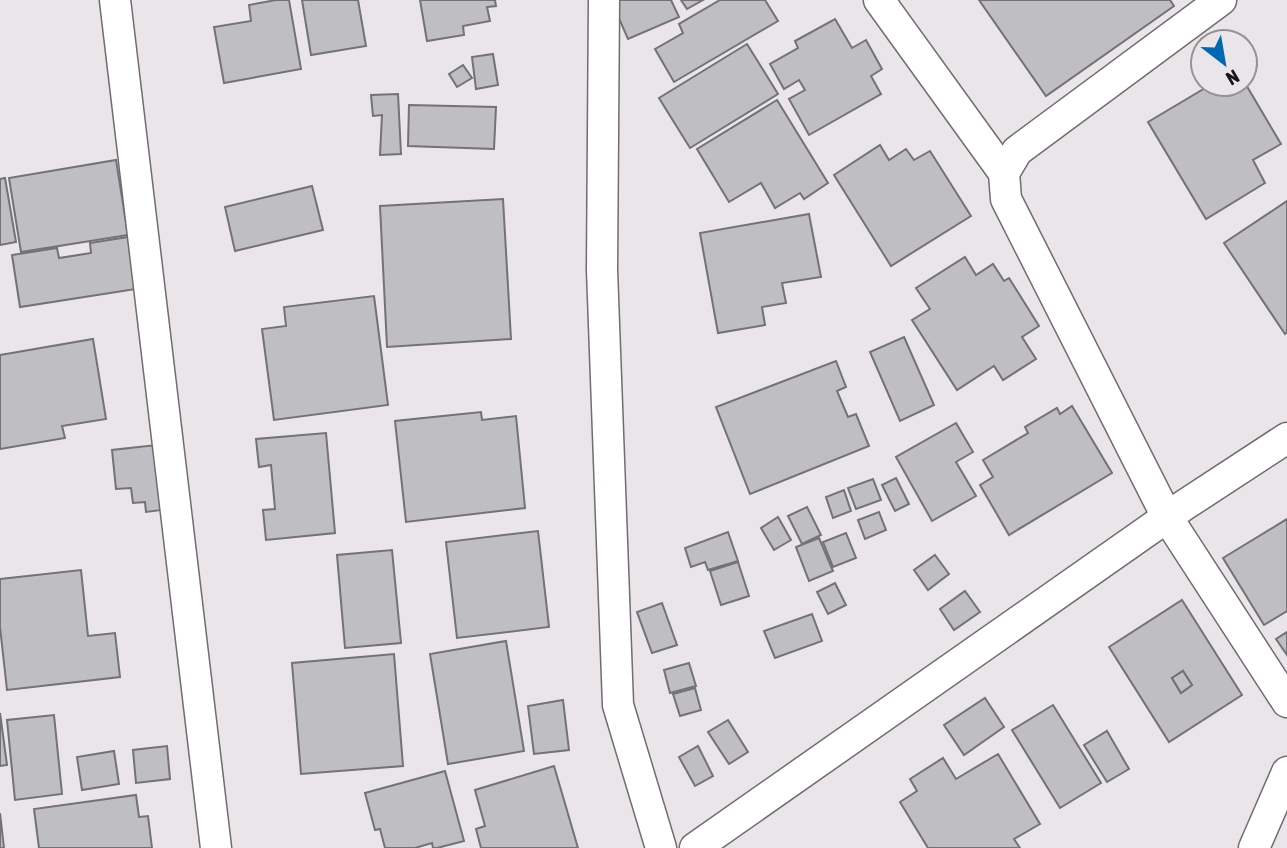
<svg xmlns="http://www.w3.org/2000/svg" width="1287" height="848" font-family="'Asap Condensed',sans-serif">
	<style>
		.building { fill: #bfbec3; stroke: #737277; stroke-width: 2; fill-rule: evenodd }
		.lines { fill: none; stroke-linecap: round; stroke-linejoin: round }
		.minor-casing { stroke: #706c70; stroke-width: 33 }
		.minor { stroke: #fff; stroke-width: 30 }
	</style>
	<rect width="100%" height="100%" fill="#e9e5e9"/>
	<!-- building -->
	<g class="building">
		<path d="M 276,0 L 289,0 L 301,69 L 224,83 L 214,27 L 251,21 L 249,5 Z"/>
		<path d="M 302,0 L 358,0 L 366,46 L 311,55 Z"/>
		<path d="M 420,0 L 495,0 L 496,6 L 487,7 L 490,21 L 463,26 L 464,35 L 427,41 Z"/>
		<path d="M 611,0 L 671,0 L 679,17 L 628,39 Z"/>
		<path d="M 681,0 L 703,0 L 687,9 Z"/>
		<path d="M 720,0 L 765,0 L 778,21 L 674,82 L 655,49 L 683,33 L 679,24 Z"/>
		<path d="M 979,0 L 1170,0 L 1174,6 L 1046,96 Z"/>
		<path d="M 835,19 L 852,48 L 866,40 L 882,69 L 871,76 L 881,94 L 809,135 L 789,99 L 805,90 L 799,80 L 784,89 L 770,64 L 798,48 L 795,41 Z"/>
		<path d="M 747,44 L 778,94 L 690,148 L 659,98 Z"/>
		<path d="M 493,54 L 498,85 L 476,89 L 472,57 Z"/>
		<path d="M 463,65 L 472,78 L 457,87 L 449,74 Z"/>
		<path d="M 1245,83 L 1281,144 L 1253,160 L 1265,183 L 1206,219 L 1148,122 L 1212,84 Z"/>
		<path d="M 398,94 L 401,154 L 380,155 L 382,115 L 373,116 L 371,95 Z"/>
		<path d="M 777,100 L 828,183 L 804,199 L 800,193 L 775,208 L 761,183 L 729,202 L 697,149 Z"/>
		<path d="M 409,105 L 496,107 L 494,149 L 408,146 Z"/>
		<path d="M 880,145 L 889,160 L 906,149 L 914,160 L 930,151 L 971,216 L 891,266 L 834,175 Z"/>
		<path d="M 116,160 L 128,235 L 21,252 L 9,178 Z"/>
		<path d="M 5,178 L 16,242 L 0,245 L 0,179 Z"/>
		<path d="M 312,186 L 323,230 L 235,251 L 225,207 Z"/>
		<path d="M 503,199 L 511,339 L 387,347 L 380,206 Z"/>
		<path d="M 1287,201 L 1287,332 L 1285,334 L 1224,243 Z"/>
		<path d="M 809,214 L 821,277 L 782,283 L 786,303 L 762,307 L 765,325 L 718,333 L 700,233 Z"/>
		<path d="M 128,237 L 136,289 L 20,307 L 12,255 L 57,248 L 59,258 L 91,253 L 90,243 Z"/>
		<path d="M 965,257 L 976,275 L 993,264 L 1004,281 L 1009,278 L 1039,326 L 1022,337 L 1036,359 L 1003,380 L 994,366 L 957,390 L 912,320 L 930,309 L 916,288 Z"/>
		<path d="M 374,296 L 388,405 L 274,420 L 262,329 L 286,326 L 284,307 Z"/>
		<path d="M 904,337 L 934,405 L 900,421 L 870,352 Z"/>
		<path d="M 93,339 L 106,419 L 62,426 L 65,438 L 0,449 L 0,355 Z"/>
		<path d="M 836,361 L 846,387 L 837,391 L 848,417 L 856,414 L 869,446 L 750,494 L 716,407 Z"/>
		<path d="M 1072,406 L 1112,473 L 1009,535 L 980,485 L 993,477 L 983,460 L 1028,433 L 1025,427 L 1057,408 L 1060,414 Z"/>
		<path d="M 481,412 L 482,420 L 516,416 L 525,508 L 406,522 L 395,421 Z"/>
		<path d="M 956,423 L 973,452 L 956,462 L 976,496 L 932,521 L 896,457 Z"/>
		<path d="M 326,433 L 335,533 L 266,540 L 263,510 L 275,509 L 271,465 L 259,467 L 256,439 Z"/>
		<path d="M 156,445 L 162,510 L 146,512 L 145,502 L 133,503 L 131,488 L 116,489 L 112,450 Z"/>
		<path d="M 896,478 L 909,504 L 895,511 L 882,485 Z"/>
		<path d="M 873,479 L 881,500 L 856,509 L 848,488 Z"/>
		<path d="M 844,490 L 851,511 L 833,518 L 826,497 Z"/>
		<path d="M 807,507 L 821,535 L 802,544 L 788,516 Z"/>
		<path d="M 879,512 L 886,530 L 865,539 L 858,520 Z"/>
		<path d="M 778,517 L 791,540 L 774,550 L 761,528 Z"/>
		<path d="M 1287,519 L 1287,611 L 1264,625 L 1223,558 Z"/>
		<path d="M 538,531 L 549,627 L 457,638 L 446,542 Z"/>
		<path d="M 728,532 L 738,561 L 708,570 L 705,562 L 691,567 L 685,548 Z"/>
		<path d="M 846,533 L 856,558 L 833,567 L 823,542 Z"/>
		<path d="M 819,538 L 833,571 L 809,581 L 796,547 Z"/>
		<path d="M 392,550 L 401,643 L 345,648 L 337,555 Z"/>
		<path d="M 935,555 L 949,574 L 928,590 L 914,570 Z"/>
		<path d="M 738,562 L 749,596 L 721,605 L 710,571 Z"/>
		<path d="M 81,570 L 88,636 L 115,633 L 120,677 L 7,690 L 0,627 L 0,579 Z"/>
		<path d="M 835,583 L 846,605 L 828,614 L 817,592 Z"/>
		<path d="M 965,591 L 980,612 L 954,630 L 940,609 Z"/>
		<path d="M 1182,600 L 1242,695 L 1169,742 L 1109,647 ZM 1183,671 L 1192,685 L 1181,693 L 1172,678 Z"/>
		<path d="M 662,603 L 677,645 L 652,653 L 637,612 Z"/>
		<path d="M 812,614 L 822,641 L 775,658 L 764,631 Z"/>
		<path d="M 1287,632 L 1287,655 L 1276,639 Z"/>
		<path d="M 506,641 L 524,751 L 448,764 L 430,654 Z"/>
		<path d="M 394,654 L 403,766 L 301,774 L 292,663 Z"/>
		<path d="M 689,663 L 696,686 L 670,693 L 664,670 Z"/>
		<path d="M 1183,671 L 1192,685 L 1181,693 L 1172,678 Z"/>
		<path d="M 695,688 L 701,710 L 680,716 L 673,694 Z"/>
		<path d="M 985,698 L 1004,727 L 964,755 L 944,725 Z"/>
		<path d="M 563,700 L 569,750 L 534,754 L 528,706 Z"/>
		<path d="M 1053,705 L 1101,783 L 1060,808 L 1012,730 Z"/>
		<path d="M 0,713 L 7,765 L 0,766 Z"/>
		<path d="M 54,715 L 62,794 L 15,800 L 7,720 Z"/>
		<path d="M 728,720 L 748,752 L 729,764 L 708,732 Z"/>
		<path d="M 1107,731 L 1129,769 L 1107,782 L 1084,745 Z"/>
		<path d="M 167,746 L 170,779 L 136,783 L 133,750 Z"/>
		<path d="M 698,746 L 713,776 L 695,786 L 679,757 Z"/>
		<path d="M 114,751 L 119,784 L 82,790 L 77,757 Z"/>
		<path d="M 998,754 L 1040,824 L 1014,839 L 1020,848 L 928,848 L 900,802 L 917,791 L 910,779 L 943,758 L 956,779 Z"/>
		<path d="M 554,766 L 578,848 L 481,848 L 476,829 L 485,826 L 475,790 Z"/>
		<path d="M 445,771 L 464,841 L 437,848 L 433,848 L 432,843 L 415,848 L 385,848 L 380,829 L 375,830 L 365,793 Z"/>
		<path d="M 136,795 L 139,817 L 148,816 L 152,848 L 39,848 L 34,809 Z"/>
		<path d="M 0,813 L 4,848 L 0,848 Z"/>
	</g>
	<g class="lines">
		<defs>
			<g id="minor">
				<path d="M 115,0 L 216,848"/>
				<path d="M 604,0 L 602,270 L 618,705 L 661,848"/>
				<path d="M 879,0 L 1004,173"/>
				<path d="M 1221,0 L 1017,151 L 1004,173 L 1006,199 L 1167,517 L 1287,702"/>
				<path d="M 695,848 L 1183,506 L 1287,438"/>
				<path d="M 1254,848 L 1287,772"/>
			</g>
		</defs>
		<!-- minor casing -->
		<use href="#minor" class="minor-casing"/>
		<!-- minor -->
		<use href="#minor" class="minor"/>
	</g>
	<!-- north arrow -->
	<g transform="translate(1224 63) rotate(149)"><circle r="33" fill="#e9e5e9" stroke="#959295" stroke-width="2"/>
	<path d="M0-5L12 26L0 18L-12 26Z" fill="#0067b3"/>
	<text y="-10" font-size="19" font-weight="bold" text-anchor="middle" fill="#171517">N</text>
	</g>
</svg>
